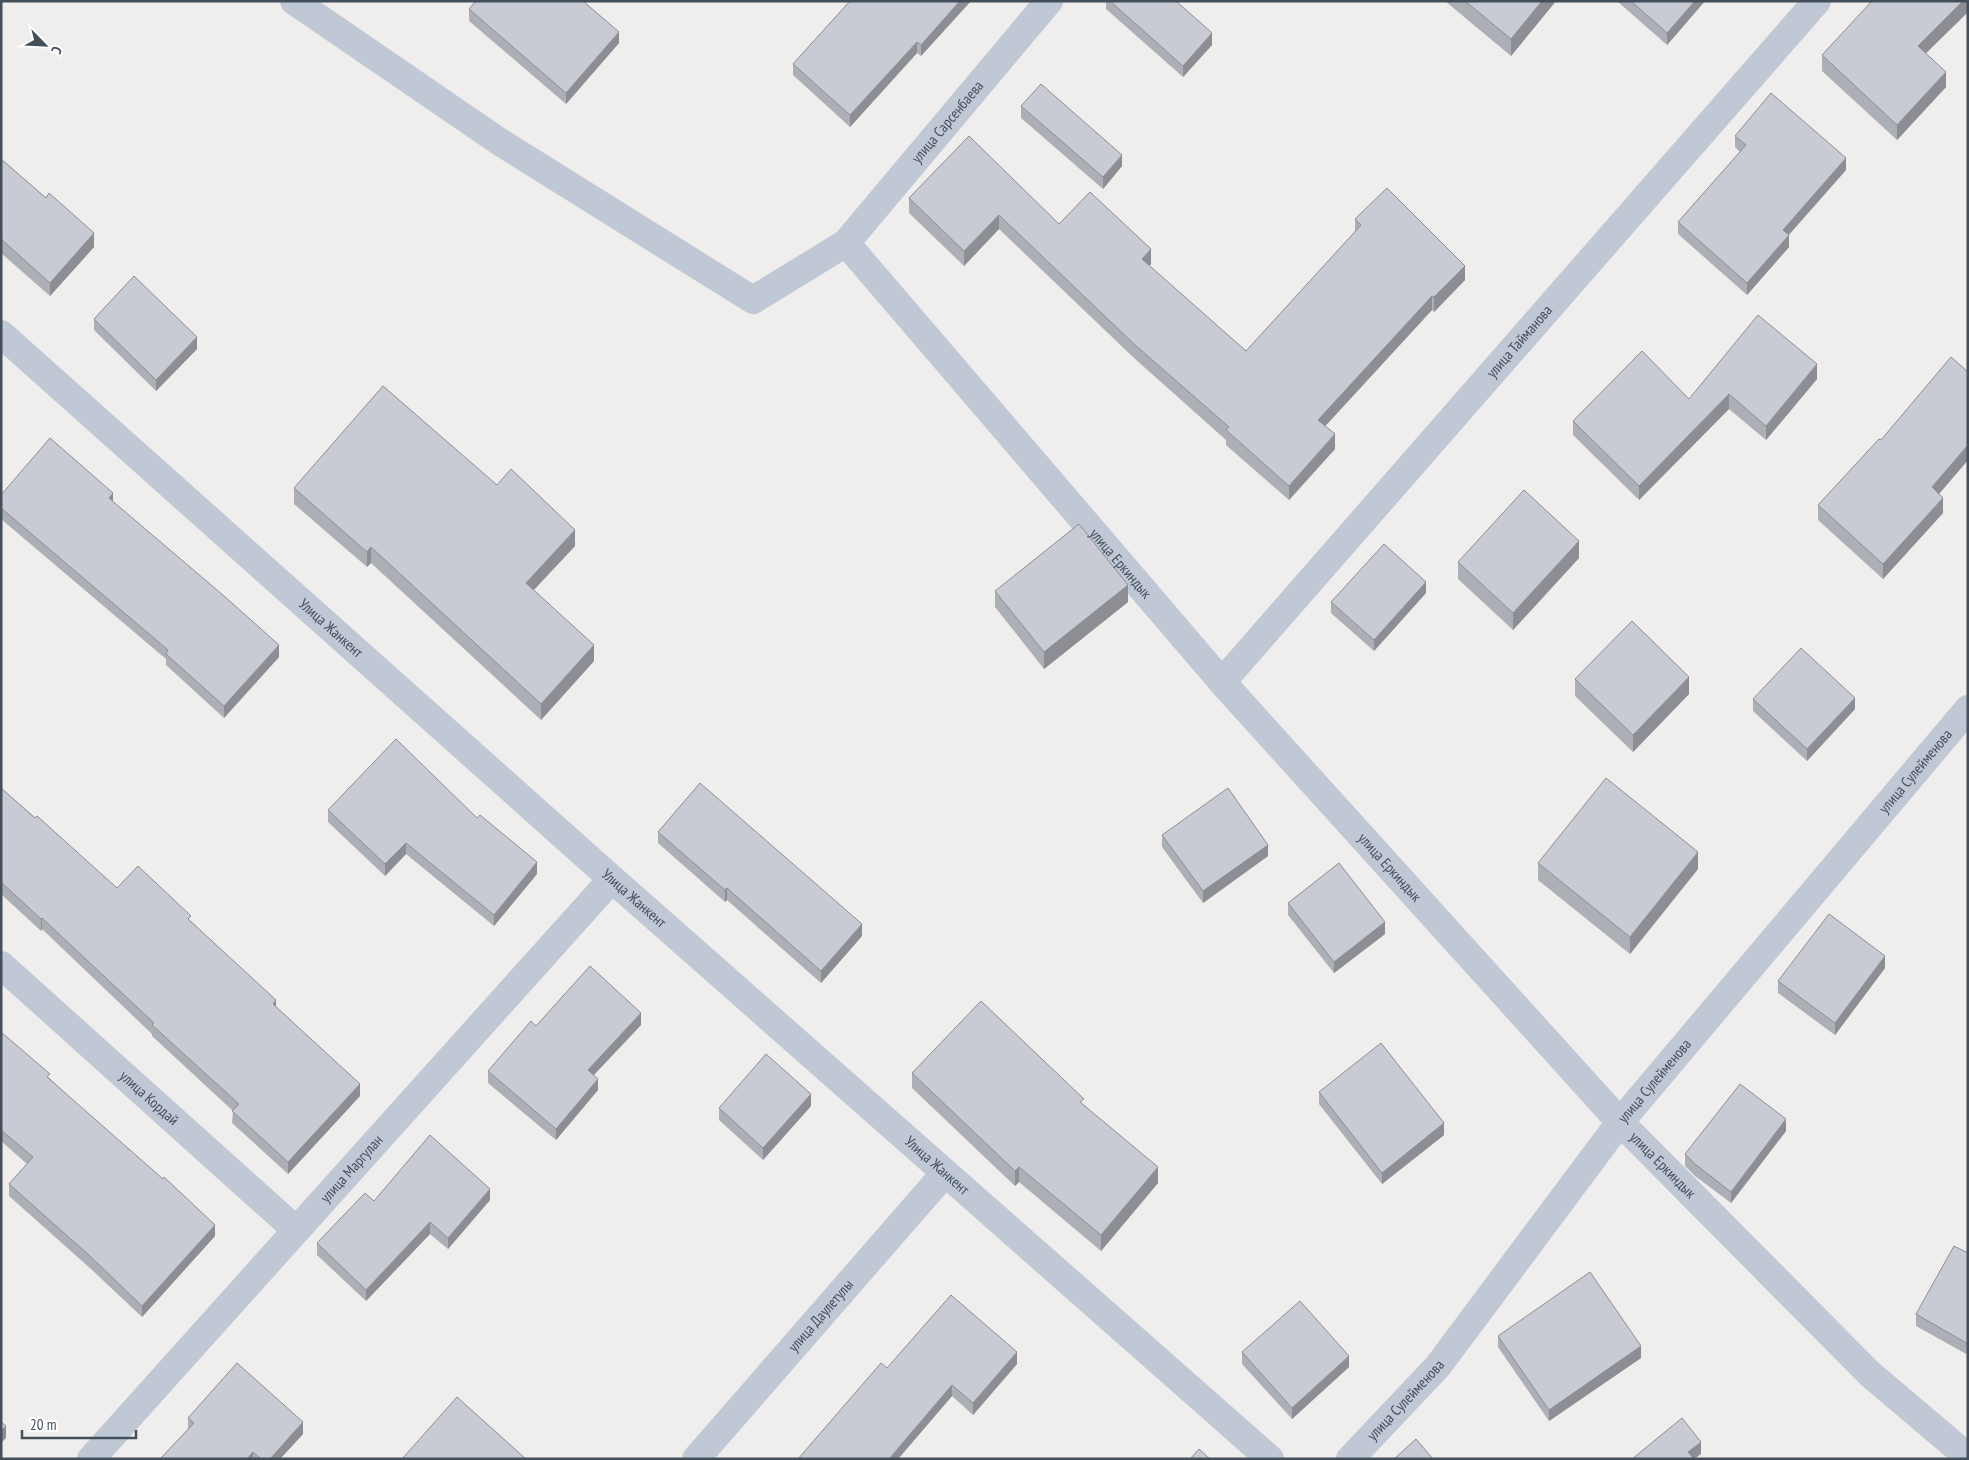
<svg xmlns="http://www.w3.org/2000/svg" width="1969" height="1460" font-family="'PT Sans Narrow',sans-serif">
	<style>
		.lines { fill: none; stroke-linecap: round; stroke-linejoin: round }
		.minor { stroke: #bfc8d4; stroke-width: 28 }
		.wall { fill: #adafb6 }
		.shaded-wall { fill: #8d8e94 }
		.building { fill: #c9cbd4; stroke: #8d8e94 }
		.labels { text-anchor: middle; stroke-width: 4.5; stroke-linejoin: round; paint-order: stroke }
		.street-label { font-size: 15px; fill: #444f5c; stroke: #fff }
	</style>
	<rect width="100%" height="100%" fill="#f0eded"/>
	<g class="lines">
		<!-- minor -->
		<g class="minor">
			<path id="s1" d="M 294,1 L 500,142 L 753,300 L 846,243 L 1049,1"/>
			<path id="s2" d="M 846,243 L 1222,682 L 1620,1122 L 1870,1374 L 1968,1457"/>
			<path id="s3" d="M 1,334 L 612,879 L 1270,1459"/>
			<path id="s4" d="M 1222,682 L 1817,1"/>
			<path id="s5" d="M 1,965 L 296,1230"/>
			<path id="s6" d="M 91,1459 L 612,879"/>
			<path id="s7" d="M 696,1459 L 945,1173"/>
			<path id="s8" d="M 1350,1459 L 1438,1366 L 1620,1122 L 1968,709"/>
		</g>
	</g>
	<!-- wall -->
	<g class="wall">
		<path d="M 850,1 L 971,1 L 921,56 L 917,53 L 850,127 L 793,75 L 793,64 Z"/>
		<path d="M 1106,1 L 1176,1 L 1212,45 L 1183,77 L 1106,9 Z"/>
		<path d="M 1445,1 L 1556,1 L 1511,56 Z"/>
		<path d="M 1617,1 L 1705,1 L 1667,45 Z"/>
		<path d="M 1968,1 L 1968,12 L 1926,53 L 1946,87 L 1897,140 L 1822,71 L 1822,55 Z"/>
		<path d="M 469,9 L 619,43 L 566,104 L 469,21 Z"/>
		<path d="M 1021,106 L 1122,166 L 1103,189 L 1021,118 Z"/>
		<path d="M 1735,136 L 1846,170 L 1789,235 L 1789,247 L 1747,295 L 1678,234 L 1678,222 L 1740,152 L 1735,147 Z"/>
		<path d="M 1,159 L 46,198 L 94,247 L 50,296 L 1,253 Z"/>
		<path d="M 909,198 L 1059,224 L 1151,264 L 1149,266 L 1246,351 L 1355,232 L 1355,219 L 1465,280 L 1434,312 L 1432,310 L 1325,426 L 1335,449 L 1289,500 L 1226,445 L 1226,440 L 1134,358 L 999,229 L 964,266 L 909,213 Z"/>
		<path d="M 94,319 L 197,349 L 156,391 L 94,330 Z"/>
		<path d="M 1968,372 L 1968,460 L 1939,494 L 1943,513 L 1883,579 L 1818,520 L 1818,505 L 1881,440 Z"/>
		<path d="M 1817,379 L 1766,440 L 1729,409 L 1639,500 L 1573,435 L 1573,421 L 1689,399 Z"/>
		<path d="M 497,485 L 575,546 L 534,590 L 594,661 L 541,720 L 371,563 L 367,567 L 294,504 L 294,488 Z"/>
		<path d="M 1,495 L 113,502 L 279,657 L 224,718 L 166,665 L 166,659 L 1,519 Z"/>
		<path d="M 1579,558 L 1513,630 L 1458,579 L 1458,562 Z"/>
		<path d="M 995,591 L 1128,602 L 1044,669 L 995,607 Z"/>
		<path d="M 1426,593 L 1374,651 L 1331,613 L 1331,602 Z"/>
		<path d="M 1575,679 L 1689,694 L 1633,752 L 1575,696 Z"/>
		<path d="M 1753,699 L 1855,709 L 1807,761 L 1753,711 Z"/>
		<path d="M 1,788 L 117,888 L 191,921 L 276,1008 L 360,1096 L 288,1174 L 232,1123 L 233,1111 L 152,1036 L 152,1034 L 42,929 L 41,931 L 1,894 Z"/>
		<path d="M 328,810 L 537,874 L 494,926 L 406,854 L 385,876 L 328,822 Z"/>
		<path d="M 658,832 L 862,936 L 821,983 L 727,900 L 725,902 L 658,843 Z"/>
		<path d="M 1162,835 L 1268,856 L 1203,903 L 1162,847 Z"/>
		<path d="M 1538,863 L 1698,869 L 1630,954 L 1538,880 Z"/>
		<path d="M 1288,903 L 1385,934 L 1334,973 L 1288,915 Z"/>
		<path d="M 1885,968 L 1835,1035 L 1778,993 L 1778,981 Z"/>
		<path d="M 641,1025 L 594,1075 L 598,1090 L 556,1140 L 488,1083 L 488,1071 L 536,1026 Z"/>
		<path d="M 1,1032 L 215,1236 L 142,1317 L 91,1269 L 9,1196 L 9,1184 L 27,1164 L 1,1141 Z"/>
		<path d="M 912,1073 L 1084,1105 L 1158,1183 L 1101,1251 L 1019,1182 L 1015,1186 L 912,1088 Z"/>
		<path d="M 1319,1092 L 1444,1135 L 1382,1184 L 1319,1104 Z"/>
		<path d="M 811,1106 L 763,1160 L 719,1120 L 719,1108 Z"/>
		<path d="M 1786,1131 L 1731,1203 L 1695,1176 L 1685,1166 L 1685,1154 Z"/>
		<path d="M 490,1200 L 448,1249 L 430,1234 L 366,1301 L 317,1255 L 317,1243 L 374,1201 Z"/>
		<path d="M 1968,1253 L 1968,1355 L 1916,1326 L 1916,1314 Z"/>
		<path d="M 1498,1336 L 1641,1358 L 1549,1421 L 1498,1347 Z"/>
		<path d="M 1242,1352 L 1349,1367 L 1292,1419 L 1242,1364 Z"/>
		<path d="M 1017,1364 L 973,1415 L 952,1396 L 898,1459 L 887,1368 Z"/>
		<path d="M 188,1418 L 303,1434 L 280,1459 L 160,1459 L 188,1429 Z"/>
	</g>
	<!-- shaded-wall -->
	<g class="shaded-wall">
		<path d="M 960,1 L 971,1 L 921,56 L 921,45 Z"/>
		<path d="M 1542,1 L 1556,1 L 1511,56 L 1511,39 Z"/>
		<path d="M 1695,1 L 1705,1 L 1667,45 L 1667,33 Z"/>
		<path d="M 1963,1 L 1968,1 L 1968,12 L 1918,61 L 1918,46 Z"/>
		<path d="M 619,32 L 619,43 L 566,104 L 566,93 Z"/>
		<path d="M 1212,33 L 1212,45 L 1183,77 L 1183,66 Z"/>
		<path d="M 917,42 L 917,53 L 850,127 L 850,115 Z"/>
		<path d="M 1946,72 L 1946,87 L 1897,140 L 1897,125 Z"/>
		<path d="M 1122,155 L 1122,166 L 1103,189 L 1103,177 Z"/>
		<path d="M 1846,158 L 1846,170 L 1783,241 L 1783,230 Z"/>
		<path d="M 999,215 L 999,229 L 964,266 L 964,251 Z"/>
		<path d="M 94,233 L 94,247 L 50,296 L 50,283 Z"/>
		<path d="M 1789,235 L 1789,247 L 1747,295 L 1747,283 Z"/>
		<path d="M 1151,249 L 1151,264 L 1142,274 L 1142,259 Z"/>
		<path d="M 1465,266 L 1465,280 L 1434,312 L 1434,297 Z"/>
		<path d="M 1432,296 L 1432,310 L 1318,434 L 1318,420 Z"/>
		<path d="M 197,337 L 197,349 L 156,391 L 156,380 Z"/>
		<path d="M 1817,364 L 1817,379 L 1766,440 L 1766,426 Z"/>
		<path d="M 1729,394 L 1729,409 L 1639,500 L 1639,486 Z"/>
		<path d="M 1335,434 L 1335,449 L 1289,500 L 1289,486 Z"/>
		<path d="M 1968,445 L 1968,460 L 1932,502 L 1932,487 Z"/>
		<path d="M 113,493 L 113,505 L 109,498 Z"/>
		<path d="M 1943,498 L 1943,513 L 1883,579 L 1883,564 Z"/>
		<path d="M 575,530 L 575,546 L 526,598 L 526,583 Z"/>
		<path d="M 1579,541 L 1579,558 L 1513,630 L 1513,613 Z"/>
		<path d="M 371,547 L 371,563 L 367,567 L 367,552 Z"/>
		<path d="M 1426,582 L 1426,593 L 1374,651 L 1374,640 Z"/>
		<path d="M 1128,585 L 1128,602 L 1044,669 L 1044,652 Z"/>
		<path d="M 279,645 L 279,657 L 224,718 L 224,706 Z"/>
		<path d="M 594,645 L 594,661 L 541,720 L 541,704 Z"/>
		<path d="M 1689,677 L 1689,694 L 1633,752 L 1633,735 Z"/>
		<path d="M 1855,698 L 1855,709 L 1807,761 L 1807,749 Z"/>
		<path d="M 406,843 L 406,854 L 385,876 L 385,864 Z"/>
		<path d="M 1268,845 L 1268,856 L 1203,903 L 1203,891 Z"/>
		<path d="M 1698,852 L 1698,869 L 1630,954 L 1630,937 Z"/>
		<path d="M 537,862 L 537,874 L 494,926 L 494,915 Z"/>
		<path d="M 727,888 L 727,900 L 725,902 L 725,890 Z"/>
		<path d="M 42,918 L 42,929 L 41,931 L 41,919 Z"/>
		<path d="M 1385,922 L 1385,934 L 1334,973 L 1334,962 Z"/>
		<path d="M 862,924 L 862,936 L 821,983 L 821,971 Z"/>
		<path d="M 1885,956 L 1885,968 L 1835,1035 L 1835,1023 Z"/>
		<path d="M 276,1000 L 276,1012 L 273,1004 Z"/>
		<path d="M 641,1013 L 641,1025 L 588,1081 L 588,1070 Z"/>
		<path d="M 598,1079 L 598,1090 L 556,1140 L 556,1129 Z"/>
		<path d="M 360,1084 L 360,1096 L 288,1174 L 288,1162 Z"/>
		<path d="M 811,1094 L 811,1106 L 763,1160 L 763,1148 Z"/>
		<path d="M 1786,1119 L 1786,1131 L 1731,1203 L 1731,1192 Z"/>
		<path d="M 1444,1123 L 1444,1135 L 1382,1184 L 1382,1173 Z"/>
		<path d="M 1019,1167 L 1019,1182 L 1015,1186 L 1015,1171 Z"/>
		<path d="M 1158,1167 L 1158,1183 L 1101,1251 L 1101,1235 Z"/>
		<path d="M 490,1189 L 490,1200 L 448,1249 L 448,1238 Z"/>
		<path d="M 430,1222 L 430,1234 L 366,1301 L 366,1290 Z"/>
		<path d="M 215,1225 L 215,1236 L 142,1317 L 142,1306 Z"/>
		<path d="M 1641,1346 L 1641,1358 L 1549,1421 L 1549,1410 Z"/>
		<path d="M 1017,1352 L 1017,1364 L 973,1415 L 973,1403 Z"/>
		<path d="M 1349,1356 L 1349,1367 L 1292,1419 L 1292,1408 Z"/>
		<path d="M 952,1385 L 952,1396 L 898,1459 L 889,1459 Z"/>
		<path d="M 303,1422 L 303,1434 L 280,1459 L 270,1459 Z"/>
		<path d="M 6,1426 L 6,1438 L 1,1443 L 1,1431 Z"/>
		<path d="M 1701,1442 L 1701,1454 L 1694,1459 L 1688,1459 L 1688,1452 Z"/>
		<path d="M 253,1452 L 253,1459 L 247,1459 Z"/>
	</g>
	<!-- building -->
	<g class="building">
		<path d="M 476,1 L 583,1 L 619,32 L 566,93 L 469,9 Z"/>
		<path d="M 850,1 L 960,1 L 921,45 L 917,42 L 850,115 L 793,64 Z"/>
		<path d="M 1110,1 L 1176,1 L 1212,33 L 1183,66 Z"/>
		<path d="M 1465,1 L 1542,1 L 1511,39 Z"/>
		<path d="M 1631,1 L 1695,1 L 1667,33 Z"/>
		<path d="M 1872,1 L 1963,1 L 1918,46 L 1946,72 L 1897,125 L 1822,55 Z"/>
		<path d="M 1041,84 L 1122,155 L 1103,177 L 1021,106 Z"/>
		<path d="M 1771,93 L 1846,158 L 1783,230 L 1789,235 L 1747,283 L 1678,222 L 1746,145 L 1735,136 Z"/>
		<path d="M 969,136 L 1059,224 L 1090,192 L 1151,249 L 1142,259 L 1246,351 L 1361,225 L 1355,219 L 1387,188 L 1465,266 L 1434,297 L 1432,296 L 1318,420 L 1335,434 L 1289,486 L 1226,430 L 1229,427 L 1134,344 L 999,215 L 964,251 L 909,198 Z"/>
		<path d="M 1,159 L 46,198 L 49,193 L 94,233 L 50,283 L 1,239 Z"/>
		<path d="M 134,276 L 197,337 L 156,380 L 94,319 Z"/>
		<path d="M 1758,315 L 1817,364 L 1766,426 L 1729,394 L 1639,486 L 1573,421 L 1642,351 L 1689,399 Z"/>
		<path d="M 1951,357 L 1968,372 L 1968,445 L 1932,487 L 1943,498 L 1883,564 L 1818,505 L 1879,439 L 1881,440 Z"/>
		<path d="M 383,386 L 497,485 L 511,469 L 575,530 L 526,583 L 594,645 L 541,704 L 371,547 L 367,552 L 294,488 Z"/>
		<path d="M 50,438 L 113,493 L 109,498 L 224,596 L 279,645 L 224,706 L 166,654 L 168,650 L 1,508 L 1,495 Z"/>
		<path d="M 1524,490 L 1579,541 L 1513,613 L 1458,562 Z"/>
		<path d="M 1079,524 L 1128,585 L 1044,652 L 995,591 Z"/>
		<path d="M 1384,544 L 1426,582 L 1374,640 L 1331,602 Z"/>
		<path d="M 1632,621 L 1689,677 L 1633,735 L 1575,679 Z"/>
		<path d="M 1801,648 L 1855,698 L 1807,749 L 1753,699 Z"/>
		<path d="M 396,739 L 477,818 L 480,815 L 537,862 L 494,915 L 406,843 L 385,864 L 328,810 Z"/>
		<path d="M 1606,778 L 1698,852 L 1630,937 L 1538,863 Z"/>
		<path d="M 700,783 L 862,924 L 821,971 L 727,888 L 725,890 L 658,832 Z"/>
		<path d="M 1,788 L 35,818 L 37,816 L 117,888 L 138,866 L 191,916 L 188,919 L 276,1000 L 273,1004 L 360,1084 L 288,1162 L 232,1111 L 239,1104 L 152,1025 L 154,1023 L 42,918 L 41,919 L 1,882 Z"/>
		<path d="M 1228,788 L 1268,845 L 1203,891 L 1162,835 Z"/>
		<path d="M 1339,863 L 1385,922 L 1334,962 L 1288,903 Z"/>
		<path d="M 1829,914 L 1885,956 L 1835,1023 L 1778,981 Z"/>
		<path d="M 590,966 L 641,1013 L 588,1070 L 598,1079 L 556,1129 L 488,1071 L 531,1021 L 536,1026 Z"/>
		<path d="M 981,1001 L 1084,1099 L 1080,1102 L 1158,1167 L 1101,1235 L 1019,1167 L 1015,1171 L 912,1073 Z"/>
		<path d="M 1,1032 L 50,1074 L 47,1077 L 163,1179 L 164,1177 L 215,1225 L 142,1306 L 91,1257 L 9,1184 L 33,1157 L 1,1130 Z"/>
		<path d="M 1381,1043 L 1444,1123 L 1382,1173 L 1319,1092 Z"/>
		<path d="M 766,1054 L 811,1094 L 763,1148 L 719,1108 Z"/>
		<path d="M 1740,1084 L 1786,1119 L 1731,1192 L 1695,1164 L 1685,1154 Z"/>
		<path d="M 430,1135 L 490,1189 L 448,1238 L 430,1222 L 366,1290 L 317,1243 L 365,1193 L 374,1201 Z"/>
		<path d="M 1954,1246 L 1968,1253 L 1968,1344 L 1916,1314 Z"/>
		<path d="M 1590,1272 L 1641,1346 L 1549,1410 L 1498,1336 Z"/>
		<path d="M 951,1295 L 1017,1352 L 973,1403 L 952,1385 L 889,1459 L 798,1459 L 881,1363 L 887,1368 Z"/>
		<path d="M 1300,1301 L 1349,1356 L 1292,1408 L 1242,1352 Z"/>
		<path d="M 237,1363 L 303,1422 L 270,1459 L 261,1459 L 253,1452 L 247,1459 L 160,1459 L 194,1423 L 188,1418 Z"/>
		<path d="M 457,1397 L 526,1459 L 402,1459 Z"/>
		<path d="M 1682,1418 L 1701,1442 L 1688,1452 L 1694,1459 L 1632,1459 Z"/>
		<path d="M 1,1422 L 6,1426 L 1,1431 Z"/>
		<path d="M 1416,1439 L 1433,1459 L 1394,1459 Z"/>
		<path d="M 1199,1449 L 1210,1459 L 1190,1459 Z"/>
	</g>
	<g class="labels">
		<!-- street labels -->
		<g class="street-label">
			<text dy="5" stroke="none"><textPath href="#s1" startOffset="815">улица Сарсенбаева</textPath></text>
			<text dy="5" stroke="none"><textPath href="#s4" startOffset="452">улица Тайманова</textPath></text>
			<text dy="5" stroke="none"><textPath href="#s2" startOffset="422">улица Еркиндык</textPath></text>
			<text dy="5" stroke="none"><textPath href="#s3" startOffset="442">Улица Жанкент</textPath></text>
			<text dy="5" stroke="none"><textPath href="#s8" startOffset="891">улица Сулейменова</textPath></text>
			<text dy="5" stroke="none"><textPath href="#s2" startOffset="828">улица Еркиндык</textPath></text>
			<text dy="5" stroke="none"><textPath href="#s3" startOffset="848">Улица Жанкент</textPath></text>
			<text dy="5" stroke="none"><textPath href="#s8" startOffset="486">улица Сулейменова</textPath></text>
			<text dy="5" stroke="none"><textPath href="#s5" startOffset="199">улица Кордай</textPath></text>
			<text dy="5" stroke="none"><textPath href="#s2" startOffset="1232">улица Еркиндык</textPath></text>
			<text dy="5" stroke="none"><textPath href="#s3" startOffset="1252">Улица Жанкент</textPath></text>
			<text dy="5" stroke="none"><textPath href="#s6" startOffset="390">улица Маргулан</textPath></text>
			<text dy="5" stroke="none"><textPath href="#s7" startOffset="190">улица Даулетулы</textPath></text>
			<text dy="5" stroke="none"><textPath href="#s8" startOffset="81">улица Сулейменова</textPath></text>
		</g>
	</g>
	<!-- border -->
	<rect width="1969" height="1460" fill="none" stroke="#444f5c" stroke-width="5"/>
	<!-- north arrow -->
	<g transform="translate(45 45) rotate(114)" stroke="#ffffff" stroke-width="4" paint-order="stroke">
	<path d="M0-4L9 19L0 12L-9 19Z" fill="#444f5c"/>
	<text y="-8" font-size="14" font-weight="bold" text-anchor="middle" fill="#444f5c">С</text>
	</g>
	<!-- scale -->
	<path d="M22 1430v8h114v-8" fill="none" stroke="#444f5c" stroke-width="2.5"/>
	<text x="30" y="1430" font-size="15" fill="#444f5c" stroke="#ffffff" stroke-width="4" paint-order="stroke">20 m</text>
</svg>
